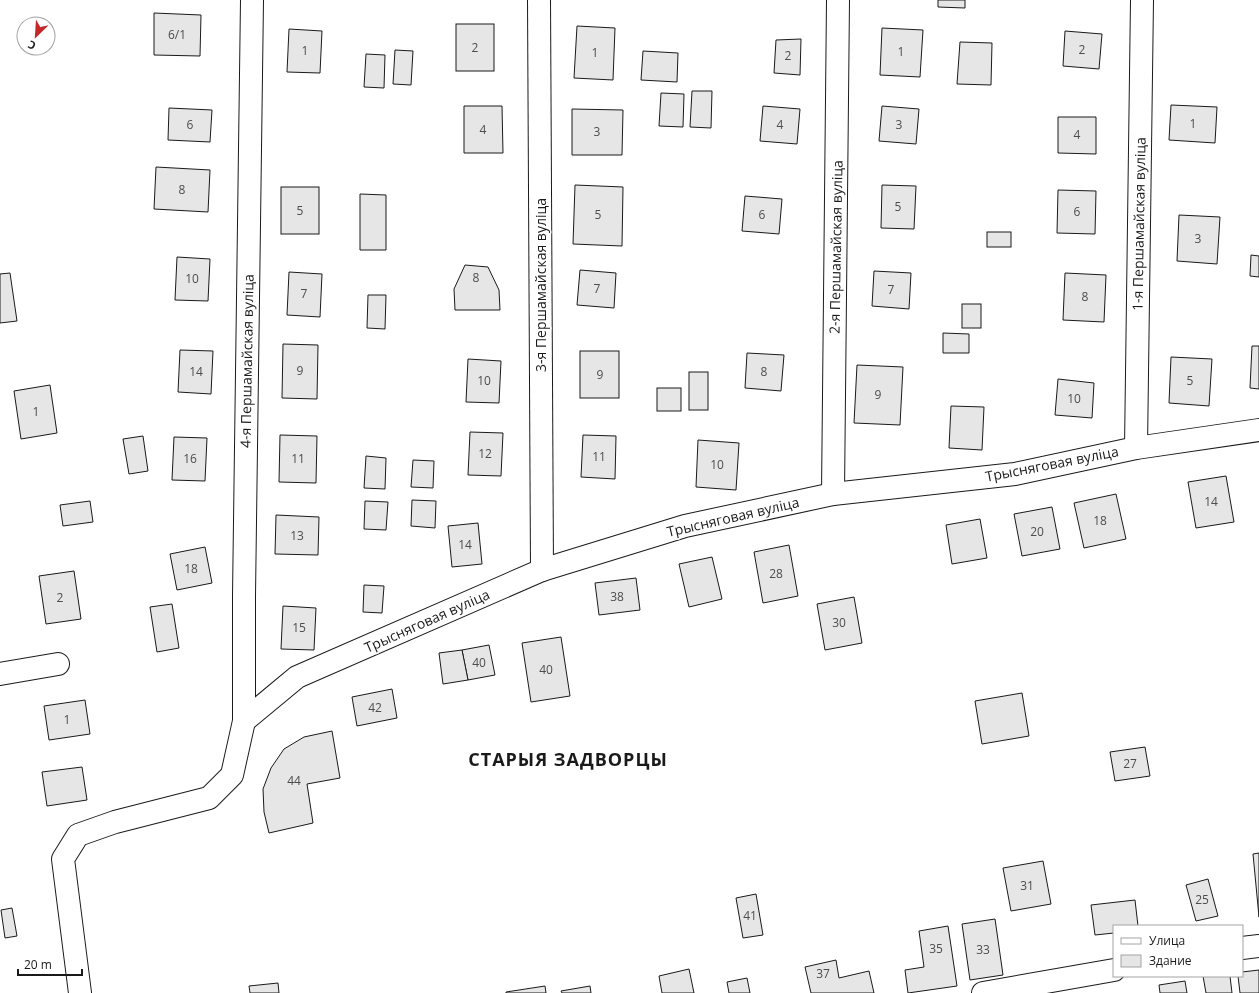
<svg xmlns="http://www.w3.org/2000/svg" width="1259" height="993" font-family="'Open Sans',sans-serif">
	<style>
		.building { fill: #e6e6e6; stroke: #1a1a1a }
		.lines { fill: none; stroke-linecap: round; stroke-linejoin: round }
		.minor-casing { stroke: #1a1a1a; stroke-width: 24 }
		.minor { stroke: #fff; stroke-width: 22 }
		.labels { text-anchor: middle; stroke-width: 3; stroke-linejoin: round; paint-order: stroke }
		.number-label { font-size: 12px; fill: #4d4d4d }
		.street-label { font-size: 14px; fill: #1a1a1a; stroke: #fff }
		.district-label { font-size: 18px; font-weight: bold; letter-spacing: 1px; fill: #1a1a1a; stroke: #fff }
	</style>
	<rect width="100%" height="100%" fill="#fff"/>
	<!-- building -->
	<g class="building">
		<path d="M 938,0 L 965,0 L 965,8 L 938,7 Z"/>
		<path d="M 154,13 L 201,15 L 200,56 L 154,55 Z"/>
		<rect x="456" y="24" width="38" height="47"/>
		<path d="M 577,26 L 615,28 L 613,80 L 574,78 Z"/>
		<path d="M 882,28 L 923,30 L 920,77 L 880,75 Z"/>
		<path d="M 289,29 L 322,31 L 320,73 L 287,72 Z"/>
		<path d="M 1065,31 L 1102,34 L 1099,69 L 1063,66 Z"/>
		<path d="M 801,39 L 800,75 L 774,73 L 776,40 Z"/>
		<path d="M 960,42 L 992,43 L 991,85 L 957,84 Z"/>
		<path d="M 395,50 L 413,51 L 411,85 L 393,84 Z"/>
		<path d="M 643,51 L 678,53 L 677,82 L 641,80 Z"/>
		<path d="M 366,54 L 385,55 L 384,88 L 364,87 Z"/>
		<path d="M 692,91 L 712,91 L 711,128 L 690,127 Z"/>
		<path d="M 661,93 L 684,94 L 683,127 L 659,126 Z"/>
		<path d="M 1171,105 L 1217,107 L 1215,143 L 1169,140 Z"/>
		<path d="M 464,106 L 502,106 L 503,153 L 464,153 Z"/>
		<path d="M 763,106 L 800,109 L 797,144 L 760,141 Z"/>
		<path d="M 882,106 L 919,109 L 916,144 L 879,141 Z"/>
		<path d="M 169,108 L 212,110 L 210,142 L 168,140 Z"/>
		<path d="M 572,109 L 623,110 L 622,155 L 572,155 Z"/>
		<path d="M 1058,117 L 1096,117 L 1096,154 L 1058,153 Z"/>
		<path d="M 156,167 L 210,170 L 208,212 L 154,209 Z"/>
		<path d="M 575,185 L 623,187 L 622,246 L 573,244 Z"/>
		<path d="M 882,185 L 916,186 L 914,229 L 881,228 Z"/>
		<rect x="281" y="187" width="38" height="47"/>
		<path d="M 1058,190 L 1096,191 L 1095,234 L 1057,233 Z"/>
		<path d="M 360,194 L 386,195 L 386,250 L 360,250 Z"/>
		<path d="M 745,196 L 782,199 L 779,234 L 742,231 Z"/>
		<path d="M 1179,215 L 1220,217 L 1217,264 L 1177,261 Z"/>
		<rect x="987" y="232" width="24" height="15"/>
		<path d="M 1251,255 L 1259,256 L 1259,277 L 1250,276 Z"/>
		<path d="M 177,257 L 210,259 L 208,301 L 175,300 Z"/>
		<path d="M 465,265 L 488,267 L 499,290 L 500,310 L 455,310 L 454,289 Z"/>
		<path d="M 580,270 L 616,273 L 614,308 L 577,305 Z"/>
		<path d="M 874,271 L 911,273 L 909,309 L 872,306 Z"/>
		<path d="M 289,272 L 322,274 L 320,317 L 287,315 Z"/>
		<path d="M 10,273 L 17,321 L 0,323 L 0,274 Z"/>
		<path d="M 1065,273 L 1106,275 L 1104,322 L 1063,320 Z"/>
		<path d="M 368,295 L 386,295 L 385,329 L 367,328 Z"/>
		<rect x="962" y="304" width="19" height="24"/>
		<path d="M 943,333 L 969,334 L 969,353 L 943,353 Z"/>
		<path d="M 283,344 L 318,345 L 317,399 L 282,398 Z"/>
		<path d="M 1252,346 L 1259,346 L 1259,389 L 1250,388 Z"/>
		<path d="M 180,350 L 213,351 L 211,394 L 178,392 Z"/>
		<rect x="580" y="351" width="39" height="47"/>
		<path d="M 747,353 L 784,355 L 781,391 L 745,388 Z"/>
		<path d="M 1171,357 L 1212,359 L 1209,406 L 1169,403 Z"/>
		<path d="M 468,359 L 501,361 L 499,403 L 466,402 Z"/>
		<path d="M 857,365 L 903,367 L 900,425 L 854,423 Z"/>
		<rect x="689" y="372" width="19" height="38"/>
		<path d="M 1058,379 L 1094,383 L 1092,418 L 1055,415 Z"/>
		<path d="M 50,385 L 57,433 L 21,439 L 14,391 Z"/>
		<rect x="657" y="388" width="24" height="23"/>
		<path d="M 951,406 L 984,407 L 982,450 L 949,448 Z"/>
		<path d="M 470,432 L 503,433 L 501,476 L 468,475 Z"/>
		<path d="M 280,435 L 317,436 L 316,483 L 279,482 Z"/>
		<path d="M 583,435 L 616,436 L 615,479 L 581,477 Z"/>
		<path d="M 143,436 L 148,471 L 129,474 L 123,439 Z"/>
		<path d="M 174,437 L 207,438 L 205,481 L 172,480 Z"/>
		<path d="M 698,440 L 739,443 L 736,490 L 696,487 Z"/>
		<path d="M 366,456 L 386,458 L 385,489 L 364,488 Z"/>
		<path d="M 413,460 L 434,461 L 433,488 L 411,487 Z"/>
		<path d="M 1226,476 L 1234,522 L 1196,528 L 1188,482 Z"/>
		<path d="M 1116,494 L 1126,539 L 1084,548 L 1074,503 Z"/>
		<path d="M 412,500 L 436,501 L 435,528 L 411,526 Z"/>
		<path d="M 90,501 L 93,522 L 63,526 L 60,505 Z"/>
		<path d="M 365,501 L 388,502 L 386,530 L 364,529 Z"/>
		<path d="M 1052,507 L 1060,549 L 1022,556 L 1014,514 Z"/>
		<path d="M 276,515 L 319,517 L 318,555 L 275,554 Z"/>
		<path d="M 980,519 L 987,558 L 952,564 L 946,525 Z"/>
		<path d="M 478,523 L 482,564 L 452,567 L 448,526 Z"/>
		<path d="M 789,545 L 798,596 L 763,603 L 754,552 Z"/>
		<path d="M 205,547 L 212,583 L 177,590 L 170,554 Z"/>
		<path d="M 712,557 L 722,599 L 689,607 L 679,564 Z"/>
		<path d="M 74,571 L 81,619 L 46,624 L 39,576 Z"/>
		<path d="M 636,578 L 640,610 L 599,615 L 595,583 Z"/>
		<path d="M 364,585 L 384,586 L 382,613 L 363,612 Z"/>
		<path d="M 854,597 L 862,643 L 825,650 L 817,604 Z"/>
		<path d="M 172,604 L 179,648 L 157,652 L 150,607 Z"/>
		<path d="M 283,606 L 316,608 L 314,650 L 281,649 Z"/>
		<path d="M 561,637 L 570,696 L 531,702 L 522,643 Z"/>
		<path d="M 489,645 L 495,675 L 468,680 L 462,650 Z"/>
		<path d="M 462,650 L 468,680 L 443,684 L 439,653 Z"/>
		<path d="M 392,689 L 397,718 L 357,726 L 352,697 Z"/>
		<path d="M 1022,693 L 1029,736 L 982,744 L 975,701 Z"/>
		<path d="M 85,700 L 90,734 L 49,740 L 44,706 Z"/>
		<path d="M 332,731 L 340,778 L 307,784 L 313,823 L 269,833 L 264,812 L 263,789 L 271,768 L 284,749 L 304,737 Z"/>
		<path d="M 1145,747 L 1150,776 L 1115,781 L 1110,752 Z"/>
		<path d="M 82,767 L 87,800 L 47,806 L 42,772 Z"/>
		<path d="M 1259,853 L 1259,917 L 1253,854 Z"/>
		<path d="M 1043,861 L 1051,904 L 1011,911 L 1003,868 Z"/>
		<path d="M 1208,879 L 1218,916 L 1196,921 L 1186,885 Z"/>
		<path d="M 756,894 L 763,935 L 743,938 L 736,898 Z"/>
		<path d="M 1135,900 L 1138,926 L 1114,926 L 1114,933 L 1095,935 L 1091,905 Z"/>
		<path d="M 12,908 L 17,936 L 5,938 L 1,910 Z"/>
		<path d="M 995,919 L 1003,975 L 970,980 L 962,924 Z"/>
		<path d="M 948,926 L 957,986 L 908,993 L 905,970 L 924,967 L 919,931 Z"/>
		<path d="M 836,960 L 839,978 L 869,971 L 874,993 L 811,993 L 805,967 Z"/>
		<path d="M 689,969 L 694,993 L 662,993 L 659,976 Z"/>
		<path d="M 1259,970 L 1259,993 L 1240,993 L 1238,976 L 1242,976 L 1242,972 Z"/>
		<path d="M 1203,976 L 1230,976 L 1232,993 L 1206,993 Z"/>
		<path d="M 747,978 L 750,993 L 729,993 L 727,982 Z"/>
		<path d="M 1185,981 L 1187,993 L 1160,993 L 1159,985 Z"/>
		<path d="M 278,983 L 279,993 L 250,993 L 249,986 Z"/>
		<path d="M 545,986 L 546,993 L 506,993 L 506,992 Z"/>
		<path d="M 590,986 L 591,993 L 562,993 L 561,991 Z"/>
	</g>
	<g class="lines">
		<defs>
			<g id="minor">
				<path d="M 539,0 L 542,570"/>
				<path d="M 1136,448 L 1142,0"/>
				<path d="M 833,494 L 838,0"/>
				<path d="M 0,674 L 58,664"/>
				<path d="M 244,721 L 297,677 L 542,570 L 685,526 L 833,494 L 1015,474 L 1136,448 L 1259,430"/>
				<path d="M 1242,948 L 1259,946"/>
				<path d="M 80,993 L 63,859 L 78,835 L 115,822 L 209,798 L 232,775 L 244,721 L 244,596 L 252,0"/>
				<path d="M 983,993 L 1114,970"/>
			</g>
		</defs>
		<!-- minor casing -->
		<use href="#minor" class="minor-casing"/>
		<!-- minor -->
		<use href="#minor" class="minor"/>
	</g>
	<g class="labels">
		<!-- number labels -->
		<g class="number-label">
			<text x="177" y="39">6/1</text>
			<text x="475" y="52">2</text>
			<text x="1082" y="54">2</text>
			<text x="305" y="55">1</text>
			<text x="901" y="56">1</text>
			<text x="595" y="57">1</text>
			<text x="788" y="60">2</text>
			<text x="1193" y="128">1</text>
			<text x="190" y="129">6</text>
			<text x="780" y="129">4</text>
			<text x="899" y="129">3</text>
			<text x="483" y="134">4</text>
			<text x="597" y="136">3</text>
			<text x="1077" y="139">4</text>
			<text x="182" y="194">8</text>
			<text x="898" y="211">5</text>
			<text x="300" y="215">5</text>
			<text x="1077" y="216">6</text>
			<text x="598" y="219">5</text>
			<text x="762" y="219">6</text>
			<text x="1198" y="243">3</text>
			<text x="476" y="282">8</text>
			<text x="192" y="283">10</text>
			<text x="597" y="293">7</text>
			<text x="891" y="294">7</text>
			<text x="304" y="298">7</text>
			<text x="1085" y="301">8</text>
			<text x="300" y="375">9</text>
			<text x="196" y="376">14</text>
			<text x="764" y="376">8</text>
			<text x="600" y="379">9</text>
			<text x="484" y="385">10</text>
			<text x="1190" y="385">5</text>
			<text x="878" y="399">9</text>
			<text x="1074" y="403">10</text>
			<text x="36" y="416">1</text>
			<text x="485" y="458">12</text>
			<text x="599" y="461">11</text>
			<text x="190" y="463">16</text>
			<text x="298" y="463">11</text>
			<text x="717" y="469">10</text>
			<text x="1211" y="506">14</text>
			<text x="1100" y="525">18</text>
			<text x="1037" y="536">20</text>
			<text x="297" y="540">13</text>
			<text x="465" y="549">14</text>
			<text x="191" y="573">18</text>
			<text x="776" y="578">28</text>
			<text x="617" y="601">38</text>
			<text x="60" y="602">2</text>
			<text x="839" y="627">30</text>
			<text x="299" y="632">15</text>
			<text x="479" y="667">40</text>
			<text x="546" y="674">40</text>
			<text x="375" y="712">42</text>
			<text x="67" y="724">1</text>
			<text x="1130" y="768">27</text>
			<text x="294" y="785">44</text>
			<text x="1027" y="890">31</text>
			<text x="1202" y="904">25</text>
			<text x="750" y="920">41</text>
			<text x="936" y="953">35</text>
			<text x="983" y="954">33</text>
			<text x="823" y="978">37</text>
		</g>
		<!-- street labels -->
		<g class="street-label">
			<text transform="translate(1139 224) rotate(-89)" y="5">1-я Першамайская вуліца</text>
			<text transform="translate(836 247) rotate(-89)" y="5">2-я Першамайская вуліца</text>
			<text transform="translate(541 285) rotate(-90)" y="5">3-я Першамайская вуліца</text>
			<text transform="translate(247 361) rotate(-89)" y="5">4-я Першамайская вуліца</text>
			<text transform="translate(1052 464) rotate(-11)" y="5">Трысняговая вуліца</text>
			<text transform="translate(733 517) rotate(-13)" y="5">Трысняговая вуліца</text>
			<text transform="translate(427 621) rotate(-24)" y="5">Трысняговая вуліца</text>
		</g>
		<!-- district labels -->
		<g class="district-label">
			<text x="568" y="766">СТАРЫЯ ЗАДВОРЦЫ</text>
		</g>
	</g>
	<!-- legend -->
	<rect x="1113" y="925" width="130" height="52" fill="#ffffff" stroke="#a3a3a3"/>
	<rect x="1121" y="938" width="20" height="6" fill="#ffffff" stroke="#a3a3a3"/>
	<text x="1149" y="945" font-size="12" fill="#1a1a1a">Улица</text>
	<rect x="1121" y="955" width="20" height="12" fill="#e6e6e6" stroke="#a3a3a3"/>
	<text x="1149" y="965" font-size="12" fill="#1a1a1a">Здание</text>
	<!-- north arrow -->
	<g transform="translate(36 36) rotate(205)"><circle r="19" fill="#ffffff" stroke="#a3a3a3"/>
	<path d="M0-3L7 15L0 10L-7 15Z" fill="#c62828"/>
	<text y="-6" font-size="11" font-weight="bold" text-anchor="middle" fill="#1a1a1a">С</text>
	</g>
	<!-- scale -->
	<path d="M18 969v6h64v-6" fill="none" stroke="#1a1a1a" stroke-width="2"/>
	<text x="24" y="969" font-size="12" fill="#1a1a1a" stroke="#ffffff" stroke-width="3" paint-order="stroke">20 m</text>
</svg>
